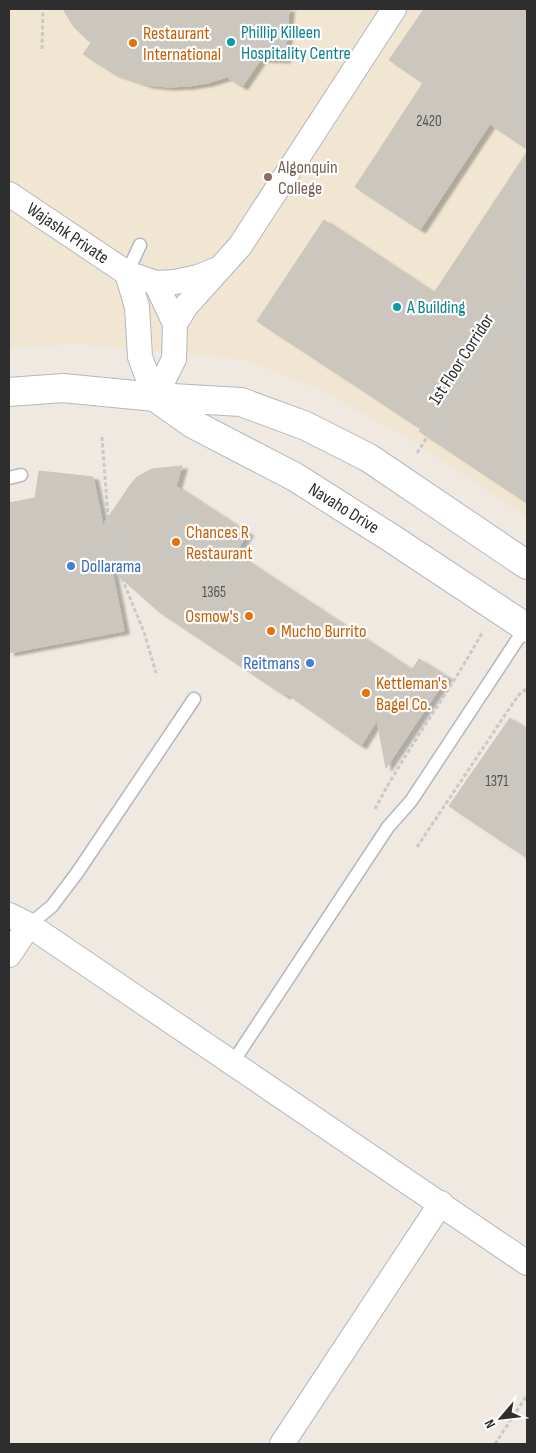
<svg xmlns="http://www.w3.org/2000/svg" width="536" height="1453" font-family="'Sofia Sans Condensed',sans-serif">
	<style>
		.education { fill: #f0e6d1 }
		.building { fill: #cbc7bf; stroke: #cbc5ba; filter: url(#shadow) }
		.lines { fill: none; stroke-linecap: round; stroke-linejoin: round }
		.service-casing { stroke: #b4b7c1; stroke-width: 15 }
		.minor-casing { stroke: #b4b7c1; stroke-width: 26 }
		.tertiary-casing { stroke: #b4b7c1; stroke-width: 30 }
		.path { stroke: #c9c9c9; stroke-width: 3; stroke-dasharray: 4 2.5; stroke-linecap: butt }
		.service { stroke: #fff; stroke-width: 12 }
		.minor { stroke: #fff; stroke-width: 24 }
		.tertiary { stroke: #fff; stroke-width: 28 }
		.culture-dot { fill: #0f9aa8; stroke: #fff; stroke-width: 2 }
		.food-dot { fill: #e8710a; stroke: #fff; stroke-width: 2 }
		.education-dot { fill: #8d6e63; stroke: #fff; stroke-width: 2 }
		.shop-dot { fill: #3f7fe0; stroke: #fff; stroke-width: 2 }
		.labels { text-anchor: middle; stroke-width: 4.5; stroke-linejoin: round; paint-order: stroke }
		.number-label { font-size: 15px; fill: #555452 }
		.culture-label { font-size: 18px; fill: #0d838f; stroke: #fff; text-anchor: start }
		.food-label { font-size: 18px; fill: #c56008; stroke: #fff; text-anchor: start }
		.education-label { font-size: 18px; fill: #785e54; stroke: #fff; text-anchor: start }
		.street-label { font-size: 18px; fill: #2e2e2e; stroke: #fff }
		.shop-label { font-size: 18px; fill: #366cbe; stroke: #fff; text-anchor: start }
	</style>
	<defs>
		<filter id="shadow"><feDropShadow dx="5.5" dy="3" stdDeviation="1" flood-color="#0004"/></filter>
	</defs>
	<rect width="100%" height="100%" fill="#efe9e1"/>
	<!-- education -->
	<path class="education" d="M 9,9 L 527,9 L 527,517 L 413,441 L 314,387 L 244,360 L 79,344 L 9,348 Z"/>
	<!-- building -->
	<g class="building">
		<path d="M 63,9 L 289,9 L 285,60 L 261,59 L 242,87 L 227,77 L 208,83 L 189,86 L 168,87 L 148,85 L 113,73 L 83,54 L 91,43 L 74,27 Z"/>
		<path d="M 424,9 L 527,9 L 527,149 L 490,124 L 420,230 L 355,187 L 423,83 L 389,60 Z"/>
		<path d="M 527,152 L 527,503 L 419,431 L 421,429 L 257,321 L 324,220 L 434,293 Z"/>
		<path d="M 182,466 L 176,486 L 248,533 L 235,553 L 412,670 L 419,659 L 447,677 L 386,768 L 377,720 L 361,746 L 287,694 L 285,696 L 158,611 L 112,570 L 124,631 L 9,653 L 9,503 L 35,498 L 39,471 L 93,477 L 103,525 L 131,484 L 137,477 L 152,469 Z"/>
		<path d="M 510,718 L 527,730 L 527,858 L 449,806 Z"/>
	</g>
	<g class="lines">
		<defs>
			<g id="service">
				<path d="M 127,273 L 140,245"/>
				<path d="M 9,478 L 21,475"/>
				<path d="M 29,925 L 52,906 L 77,873 L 194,699"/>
				<path d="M 233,1062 L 388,827 L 411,801 L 527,625"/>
			</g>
			<g id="minor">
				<path d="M 9,194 L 127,273 L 156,283 L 175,282 L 198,277 L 218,269"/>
				<path d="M 127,273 L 137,307 L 140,357 L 155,397"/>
				<path d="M 175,324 L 186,306 L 240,246 L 394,9"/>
				<path d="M 155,397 L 174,359 L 175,324 L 156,283"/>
				<path d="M 9,915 L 29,925 L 63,948 L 527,1263"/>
				<path d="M 9,955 L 29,925"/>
				<path d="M 282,1444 L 441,1203"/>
			</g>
			<g id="tertiary">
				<path d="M 9,392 L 63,388 L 155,397 L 241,402 L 306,426 L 369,458 L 527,565"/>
				<path d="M 155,397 L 193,424 L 295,477 L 391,538 L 527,628"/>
			</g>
		</defs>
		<!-- service casing -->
		<use href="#service" class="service-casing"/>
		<!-- minor casing -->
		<use href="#minor" class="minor-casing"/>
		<!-- tertiary casing -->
		<use href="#tertiary" class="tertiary-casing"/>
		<!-- path -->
		<g class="path">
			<path d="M 42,49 L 43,9"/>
			<path d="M 102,437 L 108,516 L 121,576 L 144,632 L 156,673"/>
			<path d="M 417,453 L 527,281"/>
			<path d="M 375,809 C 407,747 450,692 483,631"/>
			<path d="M 417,847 L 513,703 L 521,692 L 527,689"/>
			<path d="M 495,1444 L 527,1395"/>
		</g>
		<!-- service -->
		<use href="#service" class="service"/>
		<!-- minor -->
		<use href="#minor" class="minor"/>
		<!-- tertiary -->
		<use href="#tertiary" class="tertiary"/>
	</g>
	<!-- markers -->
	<g class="culture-dot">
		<circle cx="231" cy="42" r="5"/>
		<circle cx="397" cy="307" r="5"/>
	</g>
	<g class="food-dot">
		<circle cx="133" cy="43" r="5"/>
		<circle cx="176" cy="542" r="5"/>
		<circle cx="249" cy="616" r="5"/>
		<circle cx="271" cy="631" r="5"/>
		<circle cx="366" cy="693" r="5"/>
	</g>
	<circle class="education-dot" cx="268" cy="177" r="5"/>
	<g class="shop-dot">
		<circle cx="71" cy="566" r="5"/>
		<circle cx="310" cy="663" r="5"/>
	</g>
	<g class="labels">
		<!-- number labels -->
		<g class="number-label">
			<text x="429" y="126">2420</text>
			<text x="214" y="597">1365</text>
			<text x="497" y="786">1371</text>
		</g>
		<!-- culture labels -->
		<g class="culture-label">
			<text x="241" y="38">Phillip Killeen<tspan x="241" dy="21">Hospitality Centre</tspan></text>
			<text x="407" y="313">A Building</text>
		</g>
		<!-- food labels -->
		<g class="food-label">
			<text x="143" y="39">Restaurant<tspan x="143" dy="21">International</tspan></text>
			<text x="186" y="538">Chances R<tspan x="186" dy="21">Restaurant</tspan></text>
			<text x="239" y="622" text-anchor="end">Osmow's</text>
			<text x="281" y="637">Mucho Burrito</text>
			<text x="376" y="689">Kettleman's<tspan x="376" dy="21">Bagel Co.</tspan></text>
		</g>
		<!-- education labels -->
		<g class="education-label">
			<text x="278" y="173">Algonquin<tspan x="278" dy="21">College</tspan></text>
		</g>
		<!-- street labels -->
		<g class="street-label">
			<text transform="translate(68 233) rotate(34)" y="6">Wajashk Private</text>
			<text transform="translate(461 359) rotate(-57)" y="6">1st Floor Corridor</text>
			<text transform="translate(344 508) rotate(32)" y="6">Navaho Drive</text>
		</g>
		<!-- shop labels -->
		<g class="shop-label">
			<text x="81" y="572">Dollarama</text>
			<text x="300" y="669" text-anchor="end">Reitmans</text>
		</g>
	</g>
	<!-- border -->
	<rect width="536" height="1453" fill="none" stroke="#2e2e2e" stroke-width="20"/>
	<!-- north arrow -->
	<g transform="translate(501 1418) rotate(242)" stroke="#ffffff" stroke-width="4" paint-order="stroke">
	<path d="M0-4L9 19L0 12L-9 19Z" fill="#2e2e2e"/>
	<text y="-8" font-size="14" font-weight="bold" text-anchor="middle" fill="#2e2e2e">N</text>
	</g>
</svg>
